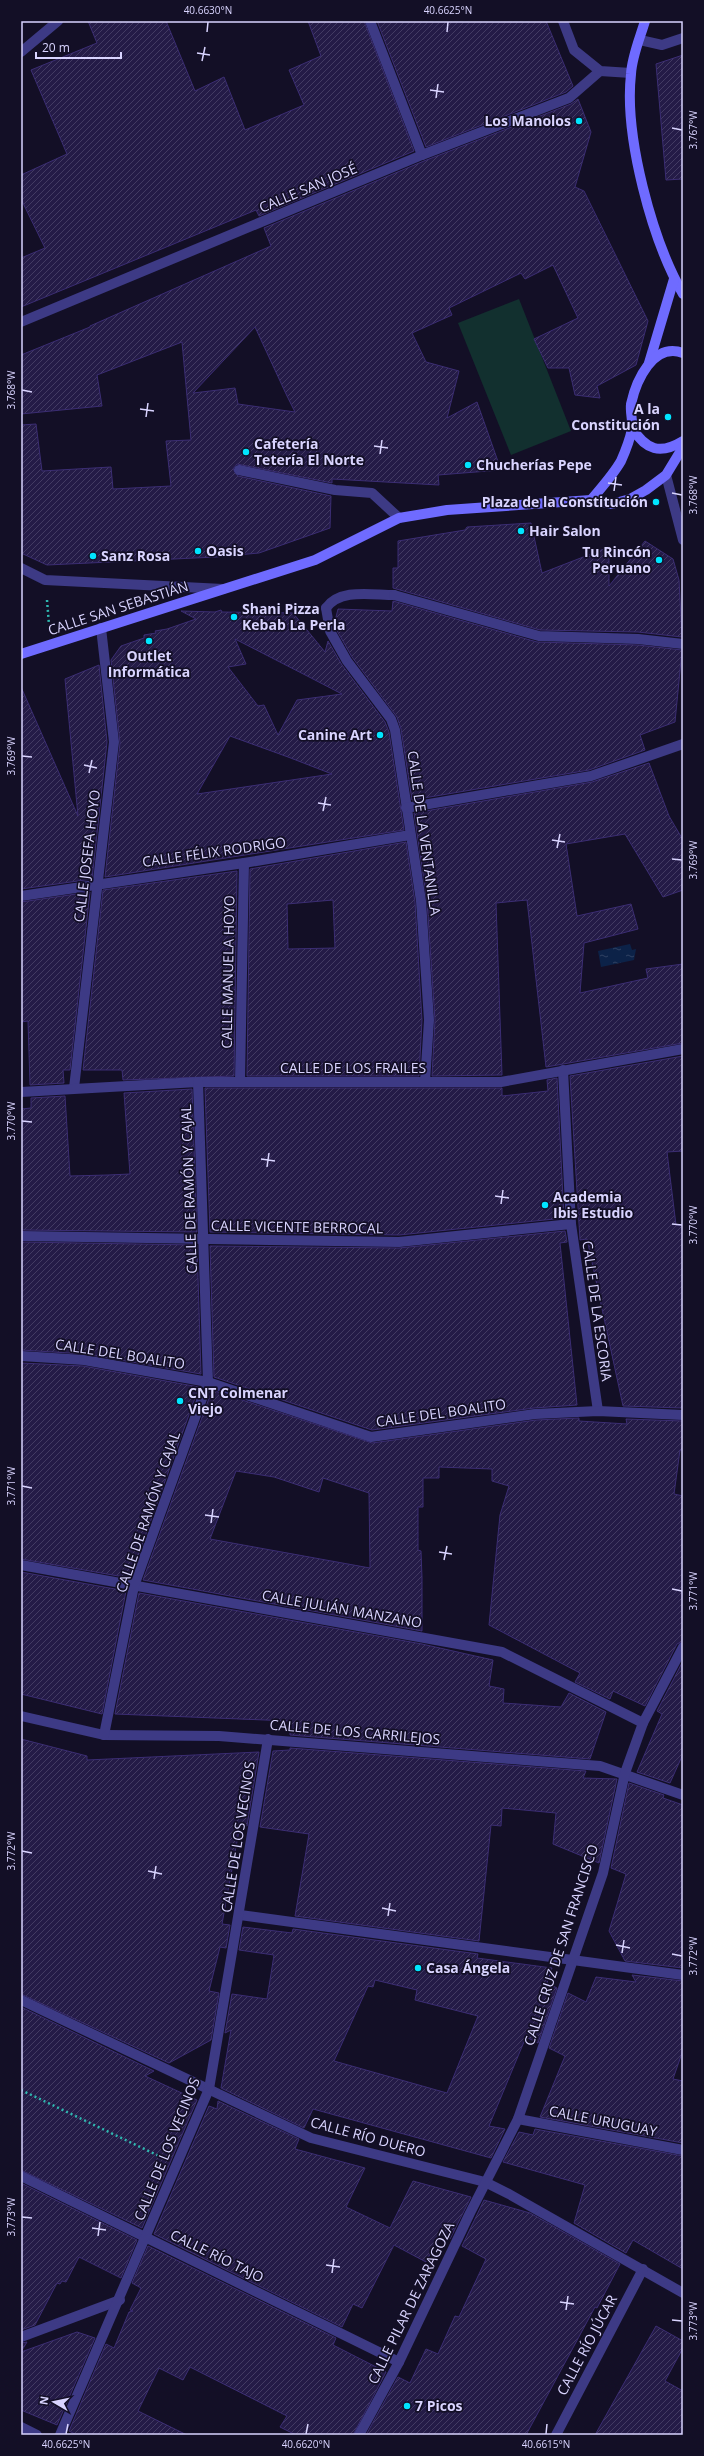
<svg xmlns="http://www.w3.org/2000/svg" width="704" height="2456" font-family="'Open Sans',sans-serif">
	<style>
		.pitch { fill: #12302f }
		.water { fill: url(#water-ripples) }
		.building { fill: url(#building-hatch); stroke: #3b2d73; fill-rule: evenodd }
		.lines { fill: none; stroke-linecap: round; stroke-linejoin: round }
		.path { stroke: #2fb8b0; stroke-width: 2.5; stroke-dasharray: 2 3; stroke-linecap: butt }
		.lane { stroke: #3d3a85; stroke-width: 10 }
		.street { stroke: #3d3a85; stroke-width: 10 }
		.secondary { stroke: #6f6bff; stroke-width: 10 }
		.ticks { fill: none; stroke: #d9d4ff; stroke-width: 1.5 }
		.poi-dot { fill: #00e5ff; stroke: #130f26; stroke-width: 1.5 }
		.labels { text-anchor: middle; stroke-width: 3.5; stroke-linejoin: round; paint-order: stroke }
		.poi-label { font-size: 14px; font-weight: bold; fill: #d9d4ff; stroke: #130f26; text-anchor: start }
		.street-label { font-size: 14px; fill: #d9d4ff; stroke: #130f26 }
		.neatline { fill: none; stroke: #d9d4ff; stroke-width: 1.5 }
		.ticks-label { font-size: 10px; text-anchor: middle; fill: #d9d4ff }
	</style>
	<defs>
		<pattern id="water-ripples" width="26" height="14" patternUnits="userSpaceOnUse"><rect width="26" height="14" fill="#0c2248"/><path d="M2 4q2-2 4 0t4 0M15 11q2-2 4 0t4 0" fill="none" stroke="#2f4163"/></pattern>
		<pattern id="building-hatch" width="6" height="6" patternUnits="userSpaceOnUse"><rect width="6" height="6" fill="#241b47"/><path d="M-1 1l2-2M0 6l6-6M5 7l2-2" fill="none" stroke="#433b63"/></pattern>
	</defs>
	<rect width="100%" height="100%" fill="#130f26"/>
	<!-- pitch -->
	<path class="pitch" d="M 519,299 L 571,431 L 511,455 L 458,323 Z"/>
	<!-- water -->
	<path class="water" d="M 630,944 L 632,950 L 636,949 L 634,960 L 601,967 L 598,951 Z"/>
	<!-- building -->
	<g class="building">
		<path d="M 88,21 L 166,21 L 195,91 L 224,77 L 245,130 L 304,105 L 289,70 L 321,56 L 308,21 L 364,21 L 414,151 L 259,216 L 256,210 L 21,307 L 21,258 L 45,248 L 21,199 L 21,175 L 67,154 L 31,70 L 97,43 Z"/>
		<path d="M 377,21 L 546,21 L 573,86 L 566,92 L 426,147 Z"/>
		<path d="M 683,55 L 683,179 L 666,180 L 656,64 Z"/>
		<path d="M 578,99 L 591,132 L 575,187 L 584,191 L 648,321 L 636,365 L 597,386 L 600,398 L 575,395 L 569,368 L 548,368 L 534,339 L 578,318 L 553,265 L 525,279 L 521,273 L 449,308 L 452,315 L 412,333 L 426,362 L 459,371 L 447,418 L 477,402 L 501,470 L 438,475 L 439,485 L 332,479 L 332,483 L 237,464 L 233,469 L 238,476 L 331,496 L 330,528 L 259,553 L 216,557 L 47,565 L 21,553 L 21,425 L 36,424 L 42,471 L 111,467 L 113,489 L 171,486 L 166,441 L 191,440 L 182,342 L 97,375 L 102,406 L 21,414 L 21,355 L 90,327 L 90,326 L 271,246 L 264,228 L 424,161 L 571,104 ZM 255,327 L 287,396 L 295,412 L 238,404 L 235,388 L 193,393 Z"/>
		<path d="M 531,523 L 542,573 L 609,547 L 609,586 L 645,541 L 673,559 L 679,580 L 682,637 L 638,632 L 540,630 L 393,588 L 393,568 L 398,568 L 398,541 L 465,530 L 467,527 Z"/>
		<path d="M 393,601 L 537,642 L 638,645 L 682,650 L 675,722 L 640,735 L 645,750 L 589,770 L 412,800 L 401,729 L 397,717 L 352,657 L 336,629 L 335,621 L 338,609 L 392,611 Z"/>
		<path d="M 221,610 L 222,612 L 293,613 L 325,652 L 328,641 L 342,665 L 385,722 L 389,732 L 404,830 L 105,877 L 120,743 L 111,660 L 121,646 L 144,638 L 144,635 L 156,633 L 155,631 L 167,629 L 196,619 L 181,611 L 215,612 ZM 235,639 L 313,679 L 342,694 L 297,700 L 278,735 L 264,705 L 258,706 L 228,667 L 246,664 ZM 230,736 L 288,757 L 332,774 L 197,794 Z"/>
		<path d="M 99,665 L 107,742 L 92,879 L 21,889 L 21,687 L 78,816 L 65,679 Z"/>
		<path d="M 649,763 L 669,816 L 683,840 L 683,890 L 663,897 L 625,834 L 566,844 L 577,916 L 631,904 L 638,929 L 584,943 L 580,993 L 648,978 L 646,969 L 683,964 L 683,1043 L 546,1067 L 527,900 L 496,903 L 502,1075 L 432,1076 L 435,1020 L 427,901 L 414,813 L 592,782 Z"/>
		<path d="M 406,842 L 415,902 L 422,1020 L 419,1076 L 247,1076 L 250,869 ZM 333,900 L 335,948 L 288,949 L 287,904 Z"/>
		<path d="M 237,871 L 234,1076 L 123,1080 L 122,1070 L 83,1070 L 103,890 Z"/>
		<path d="M 90,892 L 70,1070 L 63,1070 L 64,1083 L 30,1085 L 28,1021 L 21,1022 L 21,902 Z"/>
		<path d="M 683,1056 L 683,1151 L 667,1152 L 676,1225 L 683,1225 L 683,1408 L 623,1406 L 587,1239 L 580,1240 L 570,1076 Z"/>
		<path d="M 557,1078 L 564,1218 L 399,1235 L 210,1232 L 205,1088 L 502,1088 L 502,1096 L 548,1091 L 547,1080 Z"/>
		<path d="M 192,1089 L 197,1232 L 21,1230 L 21,1109 L 31,1108 L 31,1098 L 65,1096 L 70,1176 L 108,1175 L 130,1174 L 124,1093 Z"/>
		<path d="M 565,1231 L 567,1242 L 560,1243 L 577,1405 L 534,1408 L 372,1430 L 214,1377 L 210,1246 L 399,1248 Z"/>
		<path d="M 21,1242 L 197,1245 L 201,1374 L 85,1354 L 21,1350 Z"/>
		<path d="M 21,1363 L 83,1366 L 199,1387 L 130,1578 L 21,1559 Z"/>
		<path d="M 212,1390 L 372,1443 L 536,1420 L 579,1418 L 579,1421 L 627,1424 L 626,1419 L 683,1421 L 683,1450 L 680,1450 L 674,1494 L 683,1496 L 683,1641 L 677,1644 L 645,1706 L 613,1691 L 610,1699 L 575,1682 L 580,1673 L 489,1625 L 500,1515 L 509,1486 L 492,1481 L 492,1469 L 439,1467 L 439,1478 L 423,1478 L 423,1507 L 418,1507 L 418,1550 L 421,1551 L 422,1578 L 422,1631 L 143,1580 ZM 236,1471 L 274,1477 L 319,1492 L 323,1478 L 369,1493 L 370,1568 L 210,1539 Z"/>
		<path d="M 21,1572 L 126,1591 L 102,1714 L 21,1694 Z"/>
		<path d="M 139,1593 L 422,1644 L 493,1660 L 489,1686 L 504,1689 L 503,1703 L 561,1707 L 569,1693 L 606,1712 L 590,1759 L 290,1735 L 290,1721 L 115,1714 Z"/>
		<path d="M 683,1661 L 683,1754 L 670,1783 L 637,1772 L 662,1714 L 657,1711 Z"/>
		<path d="M 21,1739 L 87,1756 L 87,1760 L 259,1752 L 247,1826 L 240,1825 L 222,1924 L 230,1925 L 226,1948 L 220,1947 L 209,1991 L 219,1993 L 211,2040 L 169,2063 L 21,1994 Z"/>
		<path d="M 290,1748 L 586,1771 L 583,1778 L 617,1779 L 599,1863 L 553,1844 L 556,1813 L 502,1808 L 501,1826 L 491,1825 L 479,1941 L 295,1916 L 309,1834 L 260,1827 L 273,1751 L 290,1750 Z"/>
		<path d="M 629,1783 L 664,1795 L 663,1798 L 683,1805 L 683,1968 L 625,1961 L 609,1931 L 626,1874 L 611,1868 Z"/>
		<path d="M 243,1927 L 292,1933 L 293,1929 L 478,1954 L 477,1958 L 552,1968 L 547,1983 L 557,1988 L 538,2043 L 526,2037 L 489,2126 L 505,2129 L 491,2158 L 313,2109 L 304,2128 L 221,2088 L 231,2030 L 225,2033 L 232,1994 L 267,1999 L 274,1955 L 239,1950 ZM 375,1980 L 417,1990 L 415,2000 L 478,2016 L 447,2093 L 334,2061 L 368,1986 L 373,1987 Z"/>
		<path d="M 632,1975 L 683,1981 L 683,2050 L 673,2079 L 683,2081 L 683,2143 L 540,2117 L 565,2056 L 549,2048 L 568,1993 L 586,2002 L 596,1977 L 636,1982 Z"/>
		<path d="M 21,2007 L 154,2071 L 145,2076 L 197,2100 L 142,2228 L 21,2170 Z"/>
		<path d="M 218,2101 L 299,2139 L 295,2149 L 365,2168 L 346,2207 L 390,2228 L 413,2181 L 471,2197 L 450,2239 L 440,2234 L 426,2262 L 394,2245 L 362,2308 L 353,2304 L 342,2327 L 154,2234 L 209,2106 L 217,2109 Z"/>
		<path d="M 535,2129 L 683,2156 L 683,2269 L 633,2240 L 626,2253 L 574,2223 L 585,2185 L 503,2162 L 519,2132 L 533,2135 Z"/>
		<path d="M 21,2183 L 137,2240 L 121,2278 L 79,2257 L 66,2282 L 62,2281 L 60,2284 L 57,2283 L 35,2325 L 21,2330 Z"/>
		<path d="M 484,2200 L 530,2213 L 620,2264 L 597,2308 L 595,2307 L 526,2435 L 366,2435 L 398,2377 L 410,2383 L 426,2349 L 438,2354 L 455,2316 L 459,2317 L 486,2259 L 462,2246 Z"/>
		<path d="M 148,2246 L 336,2338 L 333,2345 L 386,2372 L 353,2435 L 296,2435 L 280,2427 L 287,2416 L 190,2367 L 183,2380 L 159,2368 L 138,2411 L 187,2435 L 77,2435 L 69,2431 L 106,2344 L 114,2348 L 129,2312 L 133,2311 L 130,2310 L 141,2288 L 132,2283 Z"/>
		<path d="M 656,2326 L 683,2341 L 683,2348 L 665,2381 L 683,2391 L 683,2435 L 595,2435 Z"/>
		<path d="M 77,2332 L 95,2338 L 57,2425 L 21,2410 L 21,2343 L 27,2342 L 21,2352 Z"/>
	</g>
	<g class="lines">
		<!-- path -->
		<g class="path">
			<path d="M 47,600 L 49,625"/>
			<path d="M 21,2090 L 159,2156"/>
		</g>
		<!-- lane -->
		<path class="lane" d="M 326,608 C 340,588 372,595 394,595"/>
		<!-- street -->
		<g class="street">
			<path d="M 370,21 L 422,155"/>
			<path d="M 563,21 L 574,50 L 600,71 L 631,73"/>
			<path d="M 640,40 L 662,45 L 683,38"/>
			<path d="M 21,52 L 58,21"/>
			<path d="M 21,322 L 422,155 L 569,98 L 600,71"/>
			<path d="M 239,470 L 335,490 L 372,493 L 399,518"/>
			<path d="M 666,475 L 683,540"/>
			<path d="M 21,568 L 45,580 L 223,589"/>
			<path d="M 394,595 L 539,636 L 638,639 L 683,644"/>
			<path d="M 326,608 L 330,631 L 347,661 L 391,719 L 395,730 L 421,901 L 429,1020 L 425,1082"/>
			<path d="M 406,808 L 591,776 L 683,744"/>
			<path d="M 21,896 L 244,863 L 410,835"/>
			<path d="M 563,1070 L 571,1224 L 598,1411"/>
			<path d="M 240,1081 L 244,863"/>
			<path d="M 74,1088 L 114,742 L 101,628"/>
			<path d="M 21,1092 L 198,1082 L 501,1082 L 683,1049"/>
			<path d="M 21,1236 L 399,1242 L 571,1224"/>
			<path d="M 21,1356 L 84,1360 L 208,1382 L 371,1437 L 535,1414 L 598,1411 L 683,1415"/>
			<path d="M 21,1565 L 502,1652 L 643,1723"/>
			<path d="M 21,1716 L 104,1735 L 219,1736 L 600,1766 L 683,1795"/>
			<path d="M 104,1735 L 134,1586 L 208,1382 L 198,1082"/>
			<path d="M 240,1915 L 683,1975"/>
			<path d="M 21,2000 L 311,2138 L 485,2182 L 509,2194 L 683,2293"/>
			<path d="M 518,2119 L 683,2150"/>
			<path d="M 21,2176 L 399,2362"/>
			<path d="M 21,2337 L 120,2300"/>
			<path d="M 21,2427 L 37,2435"/>
			<path d="M 60,2435 L 209,2089 L 268,1739"/>
			<path d="M 359,2435 L 399,2362 L 470,2213 L 518,2119 L 603,1873 L 625,1773 L 643,1723 L 683,1647"/>
			<path d="M 556,2435 L 643,2269"/>
		</g>
		<!-- secondary -->
		<g class="secondary">
			<path d="M 645,21 C 640,38 632,56 631,74 C 624,136 652,240 683,294"/>
			<path d="M 649,363 L 674,279"/>
			<path d="M 632,428 C 646,450 660,455 683,441"/>
			<path d="M 591,500 C 601,488 613,475 621,461 C 625,452 630,439 632,429 C 633,421 630,412 631,404 C 636,381 653,342 683,353"/>
			<path d="M 21,654 L 315,560 L 399,518 L 447,510 L 591,500 L 612,504 L 630,499 L 646,490 L 666,475 L 683,447"/>
		</g>
	</g>
	<!-- ticks -->
	<path class="ticks" d="M 207,32 L 208,22M 447,32 L 448,22M 197,53 L 210,55M 202,61 L 205,47M 430,90 L 444,92M 436,98 L 438,84M 672,128 L 682,130M 22,390 L 32,392M 140,409 L 154,411M 146,417 L 148,403M 374,446 L 388,448M 380,454 L 382,440M 608,483 L 622,485M 614,491 L 616,477M 672,493 L 682,495M 22,756 L 32,757M 84,765 L 97,768M 89,773 L 92,760M 318,803 L 331,805M 323,811 L 326,797M 552,840 L 565,842M 557,848 L 560,834M 672,859 L 682,860M 22,1121 L 32,1122M 261,1159 L 275,1161M 267,1167 L 269,1153M 495,1196 L 509,1198M 501,1204 L 503,1190M 672,1224 L 682,1225M 22,1486 L 32,1488M 205,1515 L 219,1517M 211,1523 L 213,1509M 439,1552 L 452,1554M 444,1560 L 447,1546M 672,1589 L 682,1591M 22,1851 L 32,1853M 148,1871 L 162,1874M 154,1879 L 156,1866M 382,1908 L 396,1911M 388,1916 L 390,1903M 616,1945 L 630,1948M 622,1953 L 624,1940M 672,1954 L 682,1956M 22,2217 L 32,2218M 92,2228 L 106,2230M 98,2236 L 100,2222M 326,2265 L 340,2267M 332,2273 L 334,2259M 560,2302 L 574,2304M 566,2310 L 568,2296M 672,2320 L 682,2321M 66,2434 L 68,2424M 306,2434 L 308,2424M 546,2434 L 547,2424"/>
	<!-- markers -->
	<g class="poi-dot">
		<circle cx="579" cy="121" r="4"/>
		<circle cx="668" cy="417" r="4"/>
		<circle cx="246" cy="452" r="4"/>
		<circle cx="468" cy="465" r="4"/>
		<circle cx="656" cy="502" r="4"/>
		<circle cx="521" cy="531" r="4"/>
		<circle cx="198" cy="551" r="4"/>
		<circle cx="93" cy="556" r="4"/>
		<circle cx="659" cy="560" r="4"/>
		<circle cx="234" cy="617" r="4"/>
		<circle cx="149" cy="641" r="4"/>
		<circle cx="380" cy="735" r="4"/>
		<circle cx="545" cy="1205" r="4"/>
		<circle cx="180" cy="1401" r="4"/>
		<circle cx="418" cy="1968" r="4"/>
		<circle cx="407" cy="2406" r="4"/>
	</g>
	<g class="labels">
		<!-- poi labels -->
		<g class="poi-label">
			<text x="571" y="126" text-anchor="end">Los Manolos</text>
			<text x="660" y="414" text-anchor="end">A la<tspan x="660" dy="16">Constitución</tspan></text>
			<text x="254" y="449">Cafetería<tspan x="254" dy="16">Tetería El Norte</tspan></text>
			<text x="476" y="470">Chucherías Pepe</text>
			<text x="648" y="507" text-anchor="end">Plaza de la Constitución</text>
			<text x="529" y="536">Hair Salon</text>
			<text x="206" y="556">Oasis</text>
			<text x="651" y="557" text-anchor="end">Tu Rincón<tspan x="651" dy="16">Peruano</tspan></text>
			<text x="101" y="561">Sanz Rosa</text>
			<text x="242" y="614">Shani Pizza<tspan x="242" dy="16">Kebab La Perla</tspan></text>
			<text x="149" y="661" text-anchor="middle">Outlet<tspan x="149" dy="16">Informática</tspan></text>
			<text x="372" y="740" text-anchor="end">Canine Art</text>
			<text x="553" y="1202">Academia<tspan x="553" dy="16">Ibis Estudio</tspan></text>
			<text x="188" y="1398">CNT Colmenar<tspan x="188" dy="16">Viejo</tspan></text>
			<text x="426" y="1973">Casa Ángela</text>
			<text x="415" y="2411">7 Picos</text>
		</g>
		<!-- street labels -->
		<g class="street-label">
			<text transform="translate(308 188) rotate(-23)" y="5">CALLE SAN JOSÉ</text>
			<text transform="translate(118 608) rotate(-18)" y="5">CALLE SAN SEBASTIÁN</text>
			<text transform="translate(424 833) rotate(82)" y="5">CALLE DE LA VENTANILLA</text>
			<text transform="translate(214 852) rotate(-8)" y="5">CALLE FÉLIX RODRIGO</text>
			<text transform="translate(87 856) rotate(-83)" y="5">CALLE JOSEFA HOYO</text>
			<text transform="translate(228 972) rotate(-89)" y="5">CALLE MANUELA HOYO</text>
			<text x="353" y="1073">CALLE DE LOS FRAILES</text>
			<text transform="translate(189 1189) rotate(-92)" y="5">CALLE DE RAMÓN Y CAJAL</text>
			<text transform="translate(297 1227) rotate(1)" y="5">CALLE VICENTE BERROCAL</text>
			<text transform="translate(597 1311) rotate(82)" y="5">CALLE DE LA ESCORIA</text>
			<text transform="translate(120 1354) rotate(9)" y="5">CALLE DEL BOALITO</text>
			<text transform="translate(441 1413) rotate(-8)" y="5">CALLE DEL BOALITO</text>
			<text transform="translate(148 1512) rotate(-71)" y="5">CALLE DE RAMÓN Y CAJAL</text>
			<text transform="translate(342 1609) rotate(10)" y="5">CALLE JULIÁN MANZANO</text>
			<text transform="translate(355 1732) rotate(5)" y="5">CALLE DE LOS CARRILEJOS</text>
			<text transform="translate(238 1837) rotate(-81)" y="5">CALLE DE LOS VECINOS</text>
			<text transform="translate(561 1945) rotate(-72)" y="5">CALLE CRUZ DE SAN FRANCISCO</text>
			<text transform="translate(603 2121) rotate(11)" y="5">CALLE URUGUAY</text>
			<text transform="translate(368 2137) rotate(15)" y="5">CALLE RÍO DUERO</text>
			<text transform="translate(167 2149) rotate(-68)" y="5">CALLE DE LOS VECINOS</text>
			<text transform="translate(217 2256) rotate(26)" y="5">CALLE RÍO TAJO</text>
			<text transform="translate(411 2303) rotate(-64)" y="5">CALLE PILAR DE ZARAGOZA</text>
			<text transform="translate(587 2345) rotate(-62)" y="5">CALLE RÍO JÚCAR</text>
		</g>
	</g>
	<!-- border -->
	<rect width="704" height="2456" fill="none" stroke="#130f26" stroke-width="44"/>
	<!-- north arrow -->
	<g transform="translate(54 2402) rotate(279)" stroke="#130f26" stroke-width="3" paint-order="stroke">
	<path d="M0-3L7 15L0 10L-7 15Z" fill="#d9d4ff"/>
	<text y="-6" font-size="11" font-weight="bold" text-anchor="middle" fill="#d9d4ff">N</text>
	</g>
	<!-- scale -->
	<path d="M36 52v6h85v-6" fill="none" stroke="#d9d4ff" stroke-width="2"/>
	<text x="42" y="52" font-size="12" fill="#d9d4ff" stroke="#130f26" stroke-width="3" paint-order="stroke">20 m</text>
	<rect x="22" y="22" width="660" height="2412" class="neatline"/>
	<g class="ticks-label">
		<text x="208" y="14">40.6630°N</text>
		<text x="448" y="14">40.6625°N</text>
		<text transform="translate(693 130) rotate(-90)" y="4">3.767°W</text>
		<text transform="translate(11 390) rotate(-90)" y="4">3.768°W</text>
		<text transform="translate(693 495) rotate(-90)" y="4">3.768°W</text>
		<text transform="translate(11 756) rotate(-90)" y="4">3.769°W</text>
		<text transform="translate(693 860) rotate(-90)" y="4">3.769°W</text>
		<text transform="translate(11 1121) rotate(-90)" y="4">3.770°W</text>
		<text transform="translate(693 1225) rotate(-90)" y="4">3.770°W</text>
		<text transform="translate(11 1486) rotate(-90)" y="4">3.771°W</text>
		<text transform="translate(693 1591) rotate(-90)" y="4">3.771°W</text>
		<text transform="translate(11 1851) rotate(-90)" y="4">3.772°W</text>
		<text transform="translate(693 1956) rotate(-90)" y="4">3.772°W</text>
		<text transform="translate(11 2217) rotate(-90)" y="4">3.773°W</text>
		<text transform="translate(693 2321) rotate(-90)" y="4">3.773°W</text>
		<text x="66" y="2448">40.6625°N</text>
		<text x="306" y="2448">40.6620°N</text>
		<text x="546" y="2448">40.6615°N</text>
	</g>
</svg>
